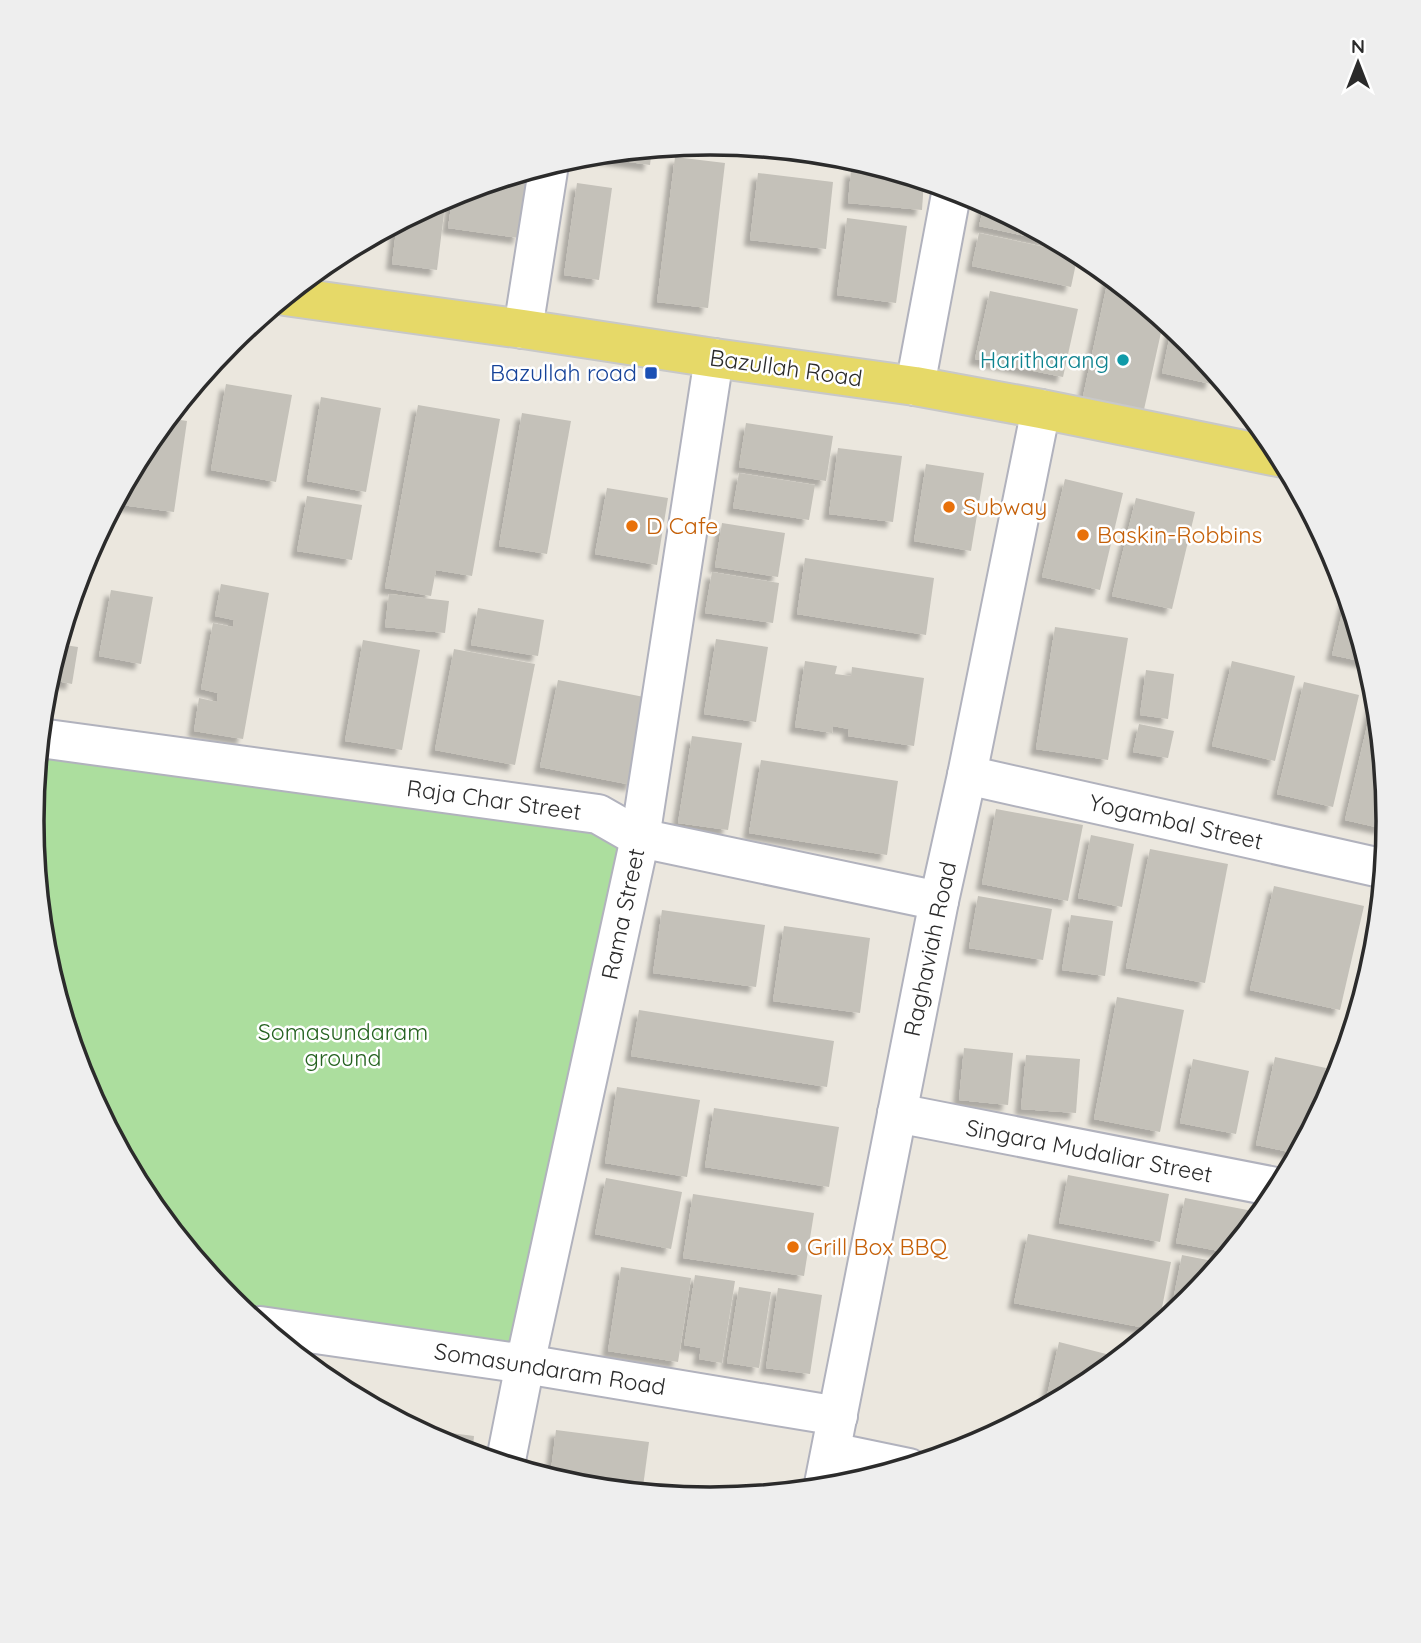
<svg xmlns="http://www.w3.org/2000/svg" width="1421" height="1643" font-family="Quicksand,sans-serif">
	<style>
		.green { fill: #acde9e }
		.building { fill: #c4c1b9; filter: url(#shadow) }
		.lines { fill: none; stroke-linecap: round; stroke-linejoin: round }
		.minor-casing { stroke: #b1b2bd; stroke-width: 42 }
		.major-casing { stroke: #c8c8c8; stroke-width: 42 }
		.minor { stroke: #fff; stroke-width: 38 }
		.major { stroke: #e6d968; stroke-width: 38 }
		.culture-dot { fill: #0f9aa8; stroke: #fff; stroke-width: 2.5 }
		.transit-dot { fill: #1a4fb4; stroke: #fff; stroke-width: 2.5 }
		.food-dot { fill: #e8710a; stroke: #fff; stroke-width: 2.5 }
		.labels { text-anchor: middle; stroke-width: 5; stroke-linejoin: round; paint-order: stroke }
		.culture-label { font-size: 23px; fill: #0d838f; stroke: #fff; text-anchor: end }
		.street-label { font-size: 23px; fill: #2b2b2b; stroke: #fff }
		.transit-label { font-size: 23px; fill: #164399; stroke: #fff; text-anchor: end }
		.food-label { font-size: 23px; fill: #c56008; stroke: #fff; text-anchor: start }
		.park-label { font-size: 23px; fill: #256220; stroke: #fff }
		.rim { fill: none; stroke: #2b2b2b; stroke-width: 3.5 }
	</style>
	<defs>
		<filter id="shadow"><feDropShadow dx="-6" dy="6" stdDeviation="2" flood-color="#0004"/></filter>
	</defs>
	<rect width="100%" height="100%" fill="#ebe7de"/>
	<!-- green -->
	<path class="green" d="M 38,752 L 634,838 L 537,1360 L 252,1319 L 230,1301 L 146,1198 L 83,1081 L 44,954 L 32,821 Z"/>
	<!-- building -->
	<g class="building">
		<path d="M 652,148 L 650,165 L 595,157 L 596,154 Z"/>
		<path d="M 675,157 L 725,163 L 708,308 L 657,302 Z"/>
		<path d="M 529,170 L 519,238 L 448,228 L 453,193 Z"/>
		<path d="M 851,170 L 909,176 L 924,180 L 922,210 L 848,203 Z"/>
		<path d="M 758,173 L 833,182 L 826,249 L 750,240 Z"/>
		<path d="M 577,183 L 612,188 L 599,280 L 564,275 Z"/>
		<path d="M 446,197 L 437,270 L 392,264 L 397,223 Z"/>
		<path d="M 985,202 L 1063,244 L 979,226 Z"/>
		<path d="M 847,218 L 907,226 L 896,303 L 837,295 Z"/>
		<path d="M 979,233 L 1078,254 L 1071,287 L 972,266 Z"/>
		<path d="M 1109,275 L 1164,319 L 1143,414 L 1082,401 Z"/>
		<path d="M 990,291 L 1078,309 L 1063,377 L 975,359 Z"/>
		<path d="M 1172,326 L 1191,342 L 1214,370 L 1211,384 L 1162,373 Z"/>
		<path d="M 226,384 L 292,395 L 276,482 L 211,470 Z"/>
		<path d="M 321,397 L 381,408 L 366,492 L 307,481 Z"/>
		<path d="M 418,405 L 500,419 L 472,576 L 436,570 L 431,596 L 385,588 Z"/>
		<path d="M 522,413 L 571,421 L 547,554 L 499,546 Z"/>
		<path d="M 167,418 L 187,421 L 174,512 L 114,504 L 146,444 Z"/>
		<path d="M 746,423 L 833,436 L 826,481 L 739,467 Z"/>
		<path d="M 838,448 L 902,456 L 893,522 L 829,514 Z"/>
		<path d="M 926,464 L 984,473 L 971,551 L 914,541 Z"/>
		<path d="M 739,473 L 815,485 L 809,520 L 733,508 Z"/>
		<path d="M 1065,479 L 1123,493 L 1100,590 L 1042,577 Z"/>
		<path d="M 607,488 L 668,498 L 657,565 L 595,554 Z"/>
		<path d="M 307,496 L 362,505 L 352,560 L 297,551 Z"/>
		<path d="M 1136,498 L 1195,512 L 1172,609 L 1112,596 Z"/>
		<path d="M 722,523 L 785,533 L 778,577 L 715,567 Z"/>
		<path d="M 805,558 L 934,578 L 926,635 L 797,614 Z"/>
		<path d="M 712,572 L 779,583 L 773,623 L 705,613 Z"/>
		<path d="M 221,584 L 269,593 L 243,739 L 194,731 L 199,698 L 217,702 L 218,693 L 201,689 L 213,623 L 233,627 L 234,620 L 215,616 Z"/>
		<path d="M 111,590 L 153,597 L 141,664 L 99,656 Z"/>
		<path d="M 1347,592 L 1352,609 L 1369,663 L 1332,655 Z"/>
		<path d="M 389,594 L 449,601 L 445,633 L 385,627 Z"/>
		<path d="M 478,608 L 544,620 L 538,656 L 471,645 Z"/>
		<path d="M 1055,627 L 1128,638 L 1108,760 L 1036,749 Z"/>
		<path d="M 716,639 L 768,647 L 756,722 L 704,714 Z"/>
		<path d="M 363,640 L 420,650 L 402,750 L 345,741 Z"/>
		<path d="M 58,644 L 78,647 L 72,684 L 47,679 Z"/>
		<path d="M 454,649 L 535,664 L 515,765 L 435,750 Z"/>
		<path d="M 805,661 L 837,666 L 835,674 L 851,676 L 852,667 L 924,678 L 914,746 L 848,736 L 849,729 L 833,726 L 832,733 L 795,727 Z"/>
		<path d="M 1232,661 L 1295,676 L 1275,761 L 1212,746 Z"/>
		<path d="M 1146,670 L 1174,674 L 1168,719 L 1140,715 Z"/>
		<path d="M 558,680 L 649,698 L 632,785 L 540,767 Z"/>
		<path d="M 1304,682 L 1359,695 L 1333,807 L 1277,794 Z"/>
		<path d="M 1376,688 L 1389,822 L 1389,830 L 1345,820 Z"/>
		<path d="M 1139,724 L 1174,731 L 1168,758 L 1133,752 Z"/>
		<path d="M 692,736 L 742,743 L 728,830 L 678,823 Z"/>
		<path d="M 761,760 L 898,781 L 887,855 L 749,833 Z"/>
		<path d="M 996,809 L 1083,825 L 1068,901 L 982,884 Z"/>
		<path d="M 1091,835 L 1134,844 L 1122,907 L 1078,898 Z"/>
		<path d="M 1150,849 L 1228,864 L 1205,983 L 1126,968 Z"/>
		<path d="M 1274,886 L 1364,906 L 1340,1010 L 1250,990 Z"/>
		<path d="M 978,896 L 1052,909 L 1043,960 L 969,948 Z"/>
		<path d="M 662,910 L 765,925 L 756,987 L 653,973 Z"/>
		<path d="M 1071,915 L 1113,921 L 1105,976 L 1062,970 Z"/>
		<path d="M 784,926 L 870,938 L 860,1013 L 773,1001 Z"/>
		<path d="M 1117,997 L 1184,1010 L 1160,1132 L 1094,1119 Z"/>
		<path d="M 639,1010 L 834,1041 L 827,1087 L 631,1056 Z"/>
		<path d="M 964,1048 L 1013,1053 L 1008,1105 L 959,1100 Z"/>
		<path d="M 1026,1055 L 1080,1059 L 1076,1113 L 1021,1109 Z"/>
		<path d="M 1275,1057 L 1326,1068 L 1312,1129 L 1299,1154 L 1256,1145 Z"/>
		<path d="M 1193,1059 L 1249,1071 L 1236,1134 L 1180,1123 Z"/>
		<path d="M 617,1087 L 700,1100 L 687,1177 L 605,1163 Z"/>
		<path d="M 714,1108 L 839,1127 L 829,1187 L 705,1167 Z"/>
		<path d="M 1068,1175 L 1169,1194 L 1160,1242 L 1059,1223 Z"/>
		<path d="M 606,1178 L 682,1192 L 671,1249 L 595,1234 Z"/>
		<path d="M 693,1194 L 814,1213 L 804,1276 L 683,1258 Z"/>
		<path d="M 1185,1198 L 1263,1213 L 1230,1253 L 1176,1243 Z"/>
		<path d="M 1028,1234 L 1171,1262 L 1158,1328 L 1156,1330 L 1014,1303 Z"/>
		<path d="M 1182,1255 L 1223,1263 L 1190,1302 L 1172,1317 L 1170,1316 Z"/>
		<path d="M 621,1267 L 691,1278 L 678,1362 L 608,1351 Z"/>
		<path d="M 695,1275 L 735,1281 L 722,1363 L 699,1359 L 701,1348 L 684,1345 Z"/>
		<path d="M 739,1287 L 771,1292 L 759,1368 L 727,1363 Z"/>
		<path d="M 778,1288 L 822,1295 L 810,1374 L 766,1368 Z"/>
		<path d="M 1059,1342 L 1122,1358 L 1087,1386 L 1044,1409 Z"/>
		<path d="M 352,1395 L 381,1399 L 380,1411 L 351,1396 Z"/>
		<path d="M 412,1428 L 474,1436 L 472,1455 L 450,1449 Z"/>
		<path d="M 556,1430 L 649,1442 L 642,1494 L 578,1487 L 550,1479 Z"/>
	</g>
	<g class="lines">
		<defs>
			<g id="minor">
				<path d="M 523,329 L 549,164"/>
				<path d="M 915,386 L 952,189"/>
				<path d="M 40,738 L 598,814 L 640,838 L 939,901"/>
				<path d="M 967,775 L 1385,869"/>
				<path d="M 897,1113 L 1281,1188"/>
				<path d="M 260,1326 L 525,1364 L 838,1416"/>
				<path d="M 832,1452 L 909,1468"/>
				<path d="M 505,1465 L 525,1364 L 640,838 L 714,358"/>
				<path d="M 823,1489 L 939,901 L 967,775 L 1041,409"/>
			</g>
			<path id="major" d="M 285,296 L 523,329 L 714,358 L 915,386 L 1041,409 L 1283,458"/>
		</defs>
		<!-- minor casing -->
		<use href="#minor" class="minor-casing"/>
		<!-- major casing -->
		<use href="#major" class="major-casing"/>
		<!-- minor -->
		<use href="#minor" class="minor"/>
		<!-- major -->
		<use href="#major" class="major"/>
	</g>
	<!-- markers -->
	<circle class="culture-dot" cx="1123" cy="360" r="7"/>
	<rect class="transit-dot" x="644" y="366" width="14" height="14" rx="3.5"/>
	<g class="food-dot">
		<circle cx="949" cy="507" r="7"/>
		<circle cx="632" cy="526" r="7"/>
		<circle cx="1083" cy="535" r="7"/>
		<circle cx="793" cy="1247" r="7"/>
	</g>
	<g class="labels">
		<!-- culture labels -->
		<g class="culture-label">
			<text x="1109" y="368">Haritharang</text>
		</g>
		<!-- street labels -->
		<g class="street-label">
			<text transform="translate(786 368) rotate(8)" y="8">Bazullah Road</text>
			<text transform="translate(494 800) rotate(8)" y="8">Raja Char Street</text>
			<text transform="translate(1176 822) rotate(13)" y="8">Yogambal Street</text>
			<text transform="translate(623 914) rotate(-78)" y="8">Rama Street</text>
			<text transform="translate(930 949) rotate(-78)" y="8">Raghaviah Road</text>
			<text transform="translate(1089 1151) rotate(11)" y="8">Singara Mudaliar Street</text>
			<text transform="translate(550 1369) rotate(9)" y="8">Somasundaram Road</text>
		</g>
		<!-- transit labels -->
		<g class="transit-label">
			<text x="637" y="381">Bazullah road</text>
		</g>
		<!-- food labels -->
		<g class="food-label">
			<text x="963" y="515">Subway</text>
			<text x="646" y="534">D Cafe</text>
			<text x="1097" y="543">Baskin-Robbins</text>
			<text x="807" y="1255">Grill Box BBQ</text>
		</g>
		<!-- park labels -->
		<g class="park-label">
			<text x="343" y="1040">Somasundaram<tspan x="343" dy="26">ground</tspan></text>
		</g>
	</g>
	<!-- crop -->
	<path d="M0 0H1421V1643H0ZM44 821a666 666 0 1 1 1332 0a666 666 0 1 1-1332 0Z" fill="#eee" fill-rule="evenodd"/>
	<path class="rim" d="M44 821a666 666 0 1 1 1332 0a666 666 0 1 1-1332 0Z"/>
	<!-- north arrow -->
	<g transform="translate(1358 63)" stroke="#ffffff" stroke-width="5" paint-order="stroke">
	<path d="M0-5L12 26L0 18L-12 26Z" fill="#2b2b2b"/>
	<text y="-10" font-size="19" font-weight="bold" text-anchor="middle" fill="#2b2b2b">N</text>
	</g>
</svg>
